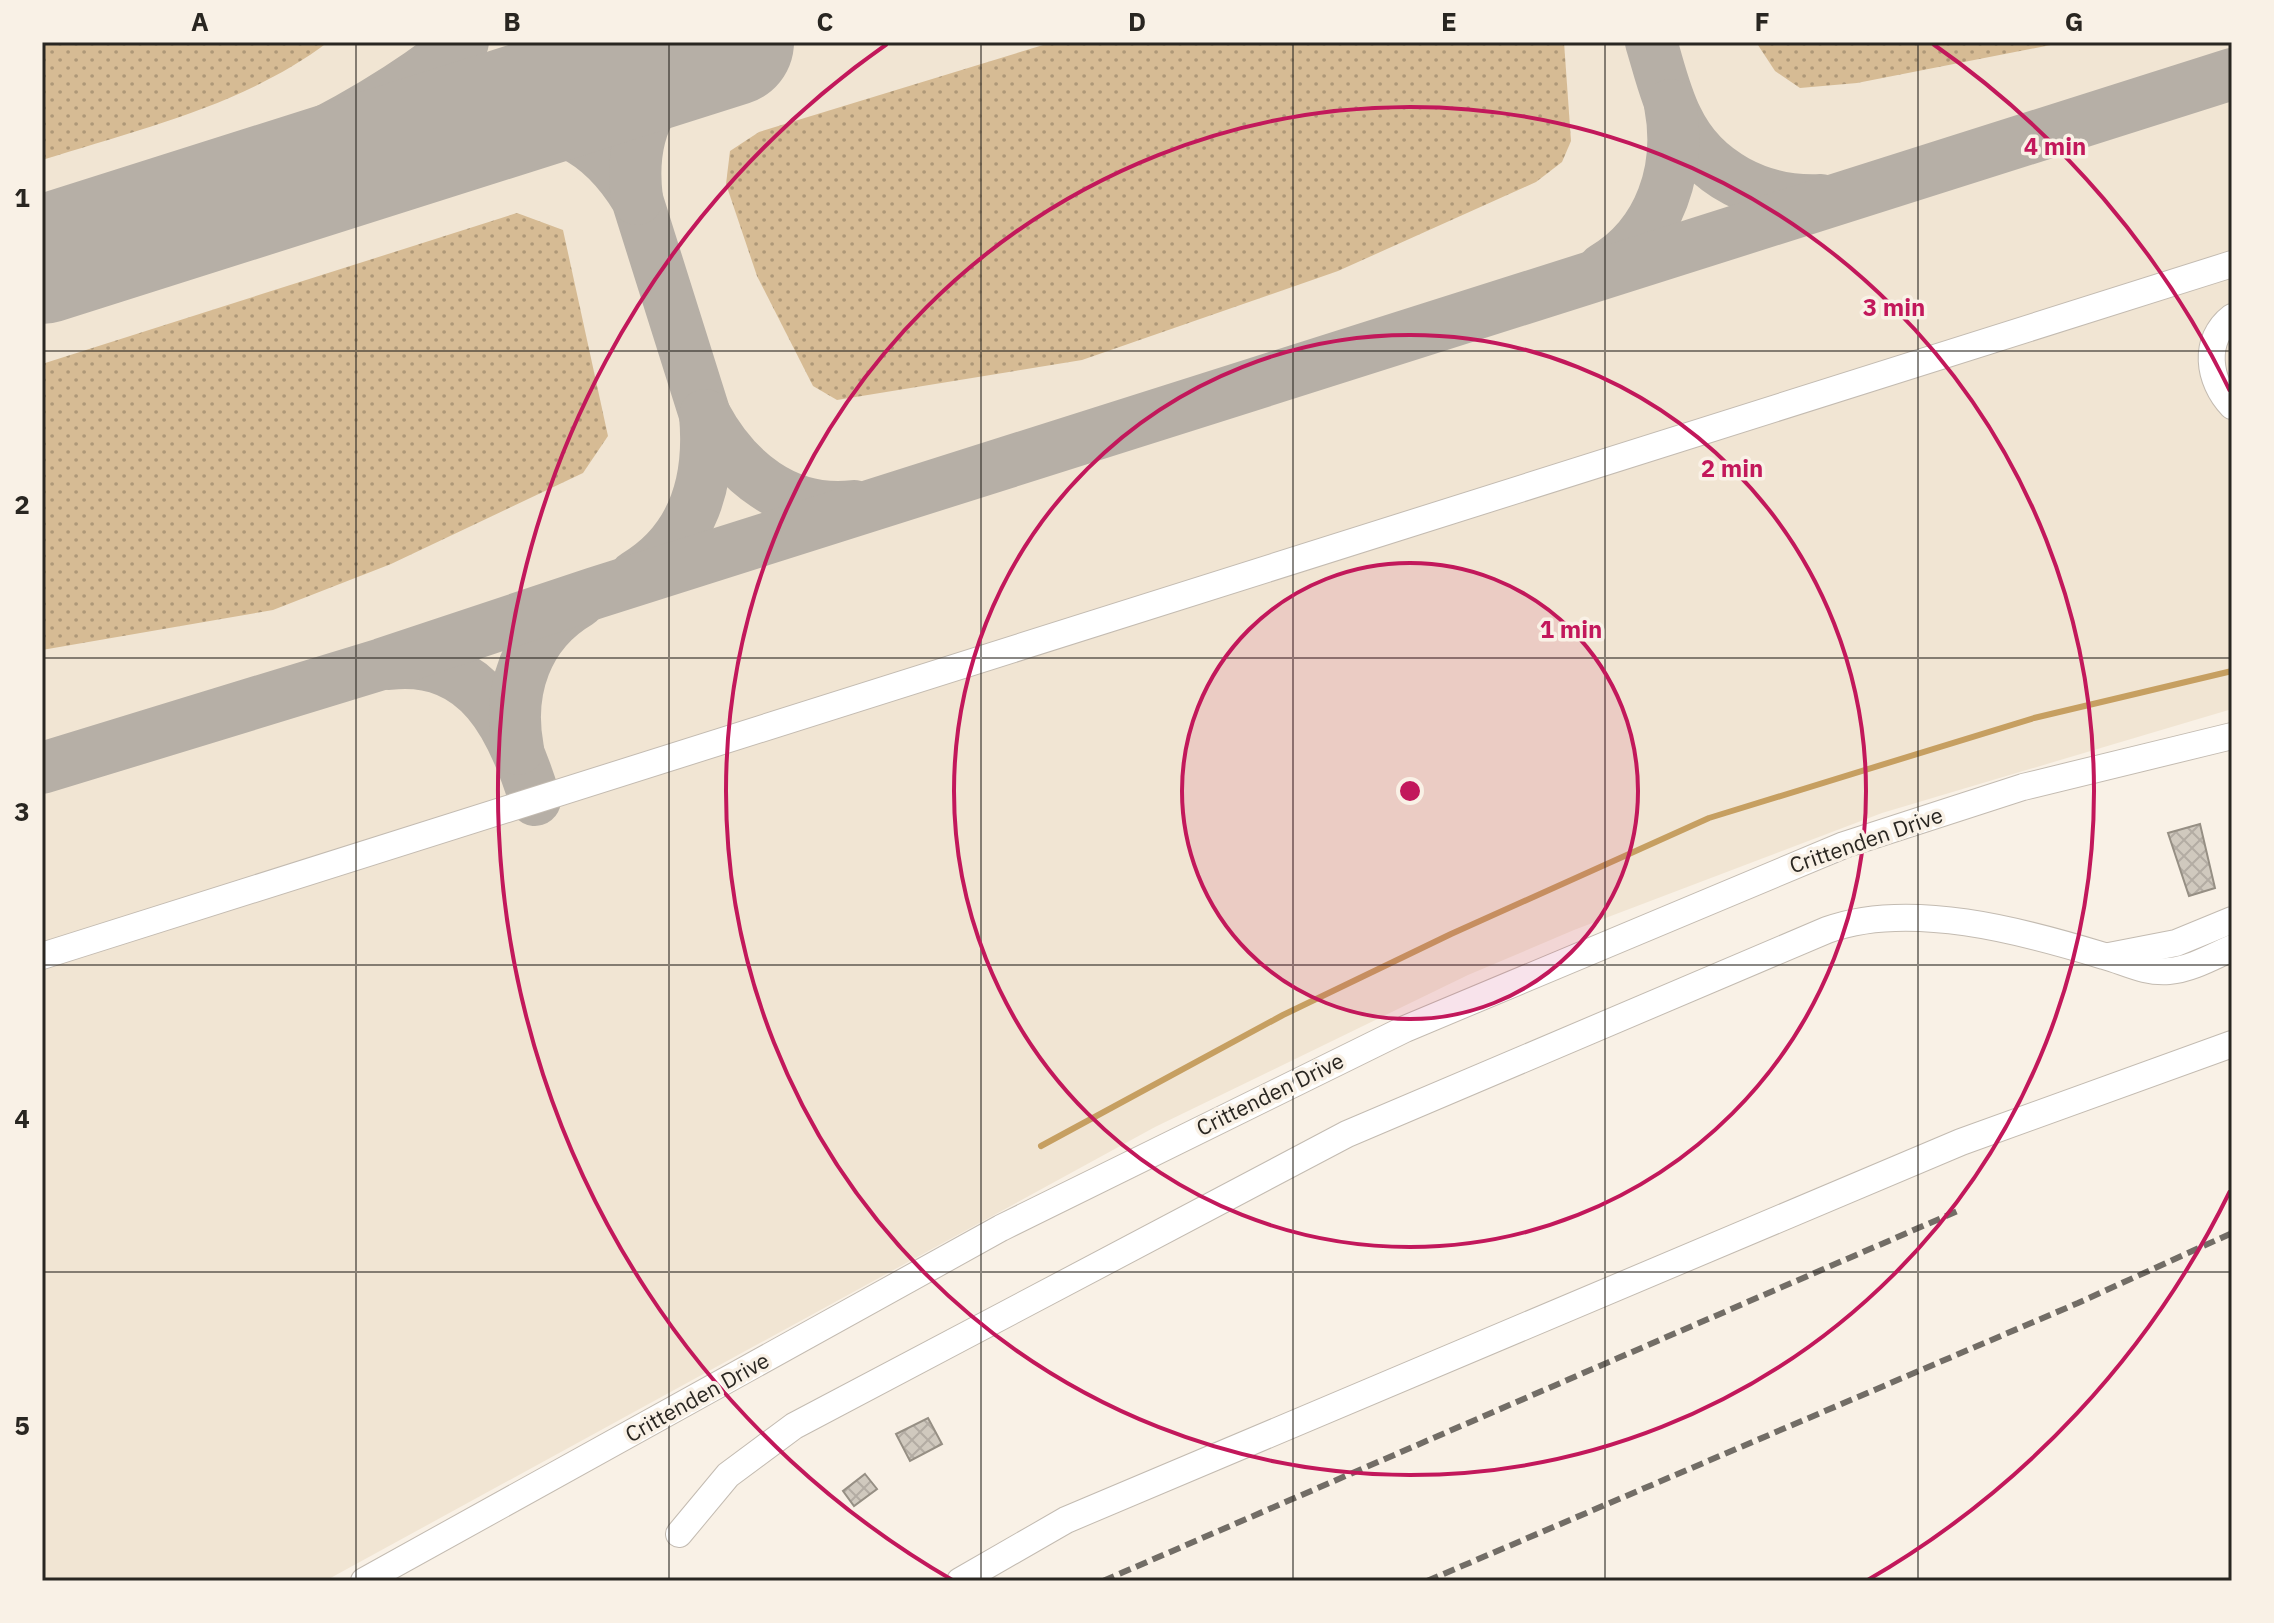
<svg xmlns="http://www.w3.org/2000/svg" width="2274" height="1623" font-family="'IBM Plex Sans',sans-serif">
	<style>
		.built { fill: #f1e5d3 }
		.grass { fill: url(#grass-dots) }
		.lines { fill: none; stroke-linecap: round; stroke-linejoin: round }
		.stream { stroke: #c69f61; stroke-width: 6 }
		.taxiway { stroke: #b6afa6; stroke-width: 52 }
		.runway { stroke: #b6afa6; stroke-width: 128 }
		.building { fill: url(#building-cross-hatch); stroke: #968f84; stroke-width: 2 }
		.minor-casing { stroke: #c3bbb1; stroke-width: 28 }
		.minor { stroke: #fff; stroke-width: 26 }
		.rail { stroke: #726d66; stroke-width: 6; stroke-dasharray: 12 6; stroke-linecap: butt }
		.grid { fill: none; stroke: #292621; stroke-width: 2; stroke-opacity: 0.55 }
		.ring { fill: none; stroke: #c2185b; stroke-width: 4 }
		.labels { text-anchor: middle; stroke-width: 7; stroke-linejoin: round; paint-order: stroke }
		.street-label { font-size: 22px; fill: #292621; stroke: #f9f1e6 }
		.centre { fill: #c2185b; stroke: #f9f1e6; stroke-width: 4 }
		.ring-label { font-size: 24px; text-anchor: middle; font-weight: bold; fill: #c2185b; stroke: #f9f1e6; stroke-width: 7; stroke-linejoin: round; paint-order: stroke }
		.neatline { fill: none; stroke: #292621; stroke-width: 3 }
		.grid-label { font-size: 26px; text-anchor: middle; font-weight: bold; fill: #292621 }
	</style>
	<defs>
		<pattern id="grass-dots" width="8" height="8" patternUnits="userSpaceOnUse" patternTransform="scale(2)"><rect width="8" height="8" fill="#d6bb94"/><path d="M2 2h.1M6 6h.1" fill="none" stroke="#ae9878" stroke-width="1.8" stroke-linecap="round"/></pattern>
		<pattern id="building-cross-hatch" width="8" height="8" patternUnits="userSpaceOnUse" patternTransform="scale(2)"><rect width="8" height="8" fill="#d0c9be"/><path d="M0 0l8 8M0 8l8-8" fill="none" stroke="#b3aca3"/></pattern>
	</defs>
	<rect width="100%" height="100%" fill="#f9f1e6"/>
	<!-- built -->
	<path class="built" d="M 42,42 L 2232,42 L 2232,709 L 1882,813 L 1574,930 L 1468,975 L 1155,1127 L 325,1581 L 42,1581 Z"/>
	<!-- grass -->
	<g class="grass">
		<path d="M 42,42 L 328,42 C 245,105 140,129 42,160 Z"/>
		<path d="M 1053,42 L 1564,42 L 1571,141 L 1562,162 L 1536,182 L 1338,271 L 1082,360 L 837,400 L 813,386 L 757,276 L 726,184 L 730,151 L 759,132 Z"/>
		<path d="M 1756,42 L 2066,42 L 1857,83 L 1800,88 L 1775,71 Z"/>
		<path d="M 517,213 L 563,230 L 608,436 L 583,473 L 391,564 L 273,610 L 42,650 L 42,364 Z"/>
	</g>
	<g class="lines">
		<!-- stream -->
		<path class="stream" d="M 1041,1146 L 1283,1015 L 1451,934 L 1709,818 L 2034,718 L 2232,671"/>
		<!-- taxiway -->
		<g class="taxiway">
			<path d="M 1651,42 C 1659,68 1665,95 1677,119 C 1703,174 1762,203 1821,200"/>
			<path d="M 479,122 C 551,115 599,136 637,199 L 705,415"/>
			<path d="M 637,199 C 627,118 662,76 733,42"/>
			<path d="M 42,247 C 190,194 339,142 463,42"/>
			<path d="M 1603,269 C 1661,235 1682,168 1670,105"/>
			<path d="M 635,576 C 694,541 711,481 705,415 C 735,471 786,514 854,506"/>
			<path d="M 389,664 C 479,654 513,728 535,800"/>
			<path d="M 518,749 C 507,691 526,633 579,602"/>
			<path d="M 42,768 L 382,664 L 595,593 L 2232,74"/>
		</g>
		<!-- runway -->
		<path class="runway" d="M 42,260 L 730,42"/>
	</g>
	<!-- building -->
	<g class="building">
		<path d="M 2200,824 L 2215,888 L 2189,896 L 2168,833 Z"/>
		<path d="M 928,1418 L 942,1444 L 910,1461 L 896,1434 Z"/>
		<path d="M 865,1474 L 877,1489 L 854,1506 L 843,1491 Z"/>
	</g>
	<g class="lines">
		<defs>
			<g id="minor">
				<path d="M 2232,317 C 2202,340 2208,381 2232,406"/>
				<path d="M 42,956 L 2232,264"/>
				<path d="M 2109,956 L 2176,943 L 2232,920"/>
				<path d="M 679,1534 L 728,1475 L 794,1426 L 1347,1134 L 1827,930 C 1909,900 2023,931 2104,956 C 2126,962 2144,973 2169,971 C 2191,969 2212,957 2232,948"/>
				<path d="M 364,1581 L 1001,1228 L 1405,1029 L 1844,845 L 2023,787 L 2232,736"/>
				<path d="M 960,1581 L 1066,1520 L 1961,1142 L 2232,1044"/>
			</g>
		</defs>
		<!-- minor casing -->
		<use href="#minor" class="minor-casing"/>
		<!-- minor -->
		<use href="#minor" class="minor"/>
		<!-- rail -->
		<g class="rail">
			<path d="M 1103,1581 L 1960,1210"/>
			<path d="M 1427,1581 L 2078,1303 L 2232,1233"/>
		</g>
	</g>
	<!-- grid -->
	<path class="grid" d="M 356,42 L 356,1581M 669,42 L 669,1581M 981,42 L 981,1581M 1293,42 L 1293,1581M 1605,42 L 1605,1581M 1918,42 L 1918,1581M 42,351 L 2232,351M 42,658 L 2232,658M 42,965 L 2232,965M 42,1272 L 2232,1272"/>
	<!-- distance rings -->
	<circle cx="1410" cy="791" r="228" fill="#c2185b" fill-opacity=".12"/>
	<g class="ring">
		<circle cx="1410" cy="791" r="228"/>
		<circle cx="1410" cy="791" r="456"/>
		<circle cx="1410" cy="791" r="684"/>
		<path d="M2230 1191A912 912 0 0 1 1866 1581M954 1581A912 912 0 0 1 887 44M1933 44A912 912 0 0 1 2230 391"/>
	</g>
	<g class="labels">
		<!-- street labels -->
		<g class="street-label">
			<text transform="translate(1866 840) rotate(-19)" y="8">Crittenden Drive</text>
			<text transform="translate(1270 1094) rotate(-26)" y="8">Crittenden Drive</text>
			<text transform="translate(697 1397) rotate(-29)" y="8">Crittenden Drive</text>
		</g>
	</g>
	<circle cx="1410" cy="791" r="12" class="centre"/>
	<g class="ring-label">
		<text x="2055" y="155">4 min</text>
		<text x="1894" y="316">3 min</text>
		<text x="1732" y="477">2 min</text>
		<text x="1571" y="638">1 min</text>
	</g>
	<!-- border -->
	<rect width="2274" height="1623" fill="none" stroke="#f9f1e6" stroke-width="88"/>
	<rect x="44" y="44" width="2186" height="1535" class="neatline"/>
	<g class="grid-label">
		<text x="200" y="31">A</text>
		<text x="512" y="31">B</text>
		<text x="825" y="31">C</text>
		<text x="1137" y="31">D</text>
		<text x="1449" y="31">E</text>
		<text x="1762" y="31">F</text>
		<text x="2074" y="31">G</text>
		<text x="22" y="207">1</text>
		<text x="22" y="514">2</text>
		<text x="22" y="821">3</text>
		<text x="22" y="1128">4</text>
		<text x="22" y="1435">5</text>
	</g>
</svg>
